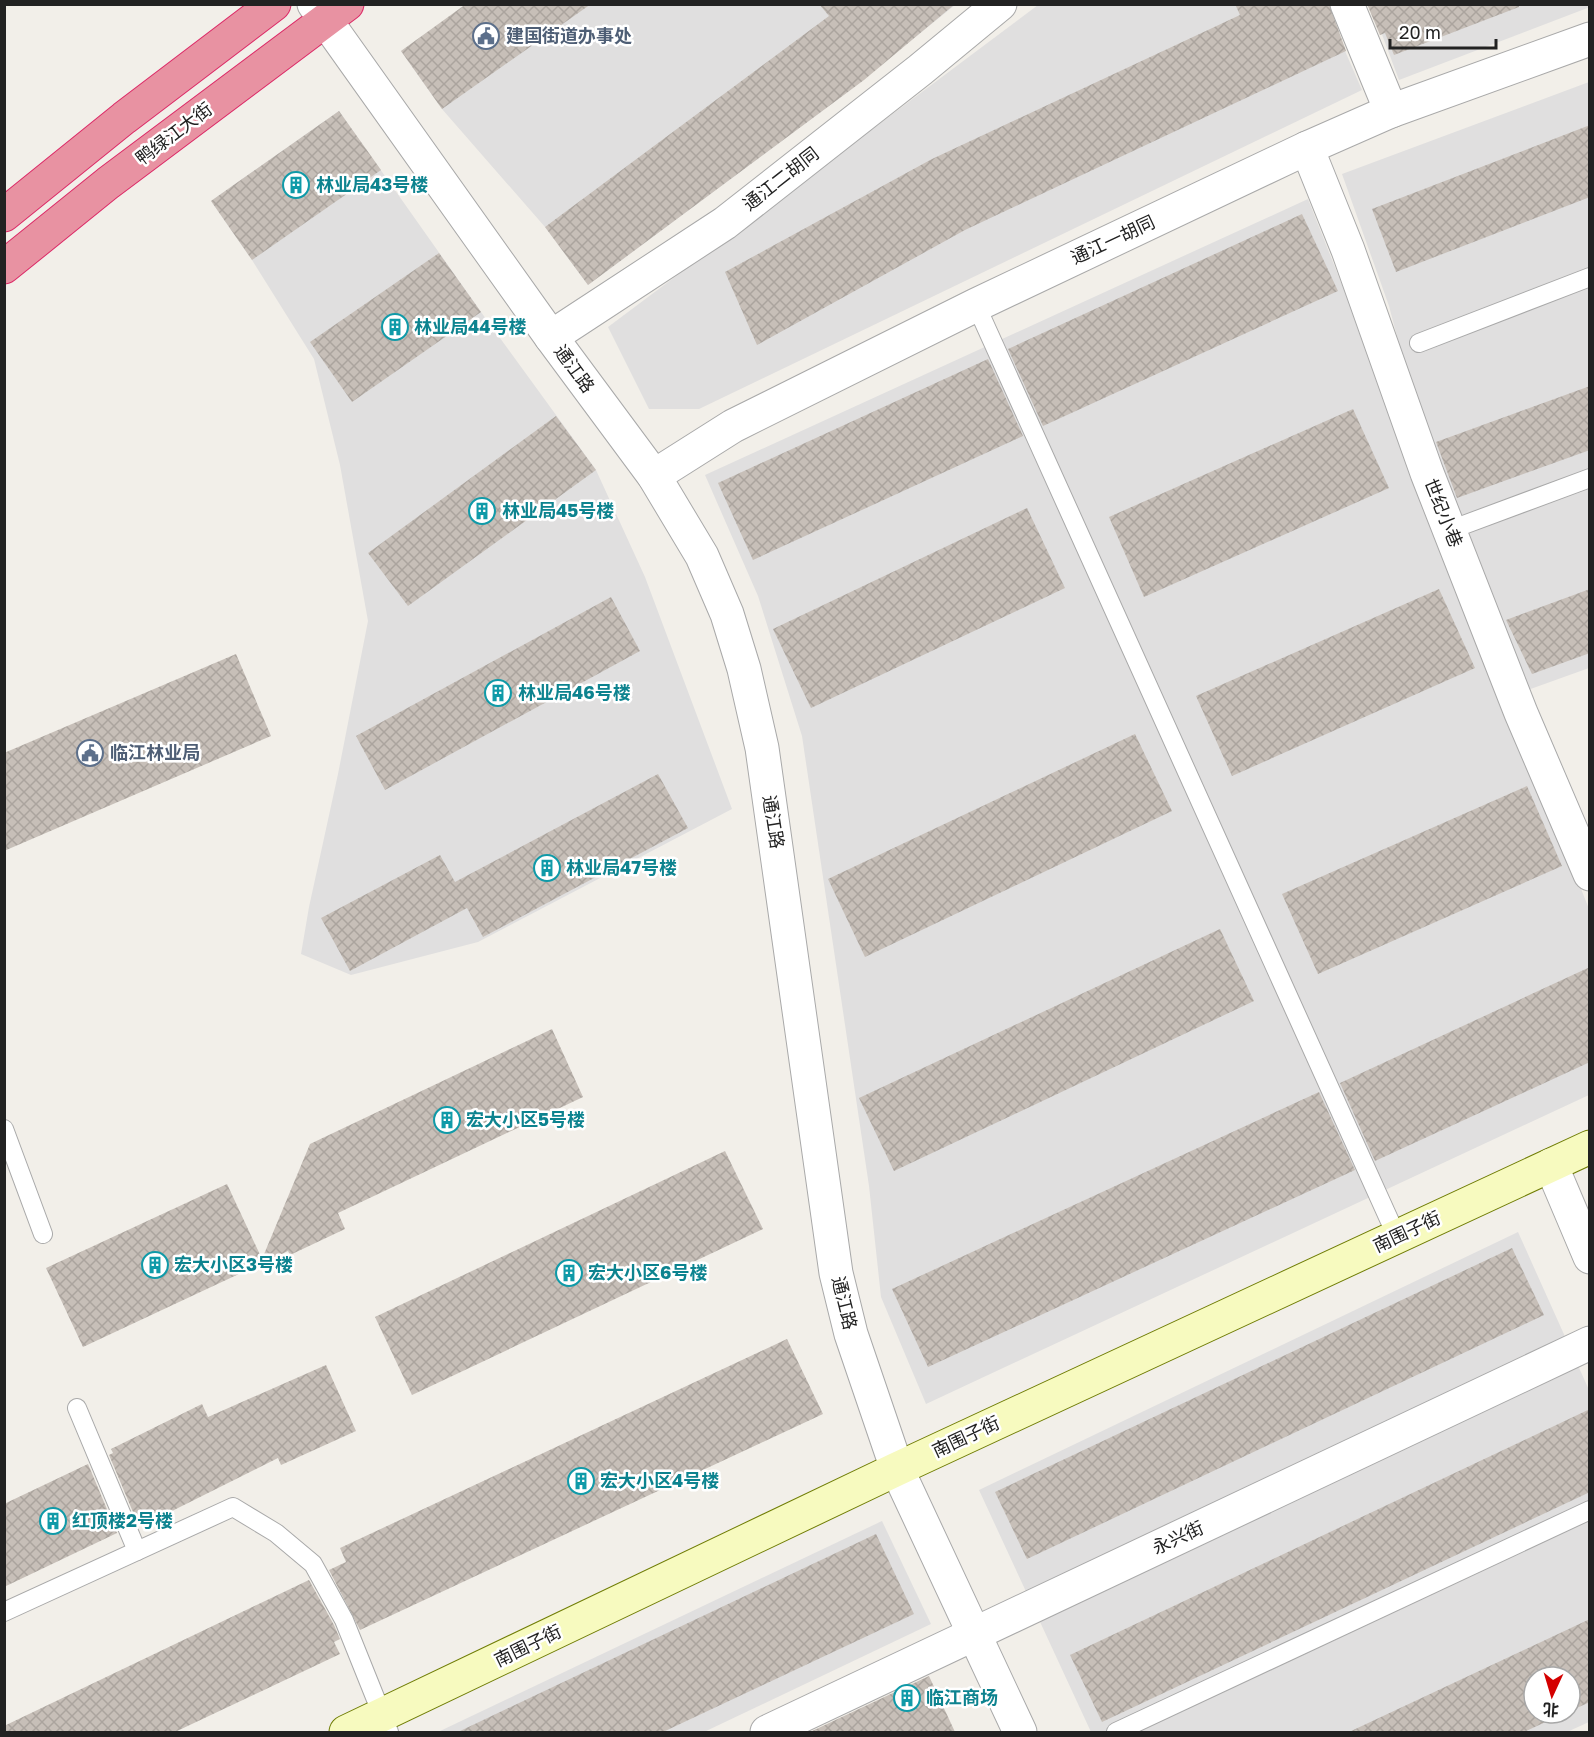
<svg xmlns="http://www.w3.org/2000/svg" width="1594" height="1737" font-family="'Golos Text','Noto Sans SC',sans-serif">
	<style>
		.residential { fill: #e0dfdf; fill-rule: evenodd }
		.building { fill: url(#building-cross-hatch) }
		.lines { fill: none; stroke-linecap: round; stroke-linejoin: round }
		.lane-casing { stroke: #a9a9a9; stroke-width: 20 }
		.street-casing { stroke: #a9a9a9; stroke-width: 35 }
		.secondary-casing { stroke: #707d05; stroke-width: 35 }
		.highway-casing { stroke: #dc2a67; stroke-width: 35 }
		.lane { stroke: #fff; stroke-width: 18 }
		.street { stroke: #fff; stroke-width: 33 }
		.secondary { stroke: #f7fabf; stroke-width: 33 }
		.highway { stroke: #e892a2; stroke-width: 33 }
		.labels { text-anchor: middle; stroke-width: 5; stroke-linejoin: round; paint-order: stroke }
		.service-label { font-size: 18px; font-weight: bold; fill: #4e5e75; stroke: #fff; text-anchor: start }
		.street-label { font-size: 18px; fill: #222; stroke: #fff }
		.culture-label { font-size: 18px; font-weight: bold; fill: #0d838f; stroke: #fff; text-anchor: start }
	</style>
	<defs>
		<pattern id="building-cross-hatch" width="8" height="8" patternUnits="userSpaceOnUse" patternTransform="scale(1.5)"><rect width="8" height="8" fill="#c7bfb8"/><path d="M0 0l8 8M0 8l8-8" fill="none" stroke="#aba49e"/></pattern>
	</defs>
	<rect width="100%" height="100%" fill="#f2efe9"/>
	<!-- residential -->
	<g class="residential">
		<path d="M 1589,4 L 1590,7 L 1399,80 L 1371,5 Z"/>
		<path d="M 466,5 L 955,5 L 845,94 L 588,285 L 545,227 L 442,109 L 401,51 Z"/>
		<path d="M 1038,5 L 1325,5 L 1362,90 L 699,409 L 649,409 L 608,327 Z"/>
		<path d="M 1589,82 L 1589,668 L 1525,691 L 1414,401 L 1389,306 L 1342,174 Z"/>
		<path d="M 339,111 L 481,312 L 596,470 L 645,577 L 732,809 L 478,942 L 351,975 L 301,954 L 309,907 L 338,774 L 368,621 L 340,465 L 314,359 L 252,260 L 211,201 Z"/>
		<path d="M 1308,199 L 1589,909 L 1589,1095 L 926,1404 L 881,1297 L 869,1186 L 802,736 L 758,596 L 705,475 Z"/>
		<path d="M 1518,1232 L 1589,1390 L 1589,1722 L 1567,1732 L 1091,1732 L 979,1490 ZM 1534,1677 L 1570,1677 L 1570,1713 L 1534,1713 Z"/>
		<path d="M 882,1521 L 931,1624 L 704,1732 L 438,1732 Z"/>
	</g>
	<!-- building -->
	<g class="building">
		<path d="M 466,4 L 591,4 L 442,109 L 401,51 Z"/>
		<path d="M 819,4 L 955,4 L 864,80 L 588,285 L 545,227 L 829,16 Z"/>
		<path d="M 1235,4 L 1329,4 L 1346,51 L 965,230 L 757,345 L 725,272 L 932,159 L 1240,15 Z"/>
		<path d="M 1367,4 L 1519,4 L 1519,7 L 1394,55 L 1385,33 L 1380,35 Z"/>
		<path d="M 339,111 L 381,170 L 252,260 L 211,201 Z"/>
		<path d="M 1590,125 L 1590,197 L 1396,272 L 1372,209 Z"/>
		<path d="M 1302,214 L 1338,291 L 1043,426 L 1008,349 Z"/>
		<path d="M 439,253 L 481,312 L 352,402 L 310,342 Z"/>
		<path d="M 988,359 L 1023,436 L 753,560 L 718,483 Z"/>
		<path d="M 1590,386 L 1590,450 L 1457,498 L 1436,442 Z"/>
		<path d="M 1353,409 L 1389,488 L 1144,597 L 1109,517 Z"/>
		<path d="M 556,416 L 596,470 L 408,606 L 368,553 Z"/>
		<path d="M 1027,508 L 1065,588 L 811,708 L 773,629 Z"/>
		<path d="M 1439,589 L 1475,668 L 1232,776 L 1196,696 Z"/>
		<path d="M 1590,589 L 1590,653 L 1532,674 L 1506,620 Z"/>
		<path d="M 611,597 L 640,651 L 385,790 L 356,736 Z"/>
		<path d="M 236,654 L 271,736 L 4,851 L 4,753 Z"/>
		<path d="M 1135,734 L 1172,811 L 865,957 L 828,879 Z"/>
		<path d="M 658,774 L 688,828 L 483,937 L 467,908 L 350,971 L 321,918 L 440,855 L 455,882 Z"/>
		<path d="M 1527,786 L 1562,866 L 1318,974 L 1282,894 Z"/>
		<path d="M 1220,929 L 1254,1001 L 894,1171 L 859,1098 Z"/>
		<path d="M 1590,967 L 1590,1062 L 1375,1161 L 1340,1083 Z"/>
		<path d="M 552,1029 L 583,1097 L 338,1213 L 345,1229 L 290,1255 L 288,1251 L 83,1347 L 46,1268 L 227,1184 L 262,1259 L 310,1144 Z"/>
		<path d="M 1319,1092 L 1355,1170 L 928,1367 L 892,1289 Z"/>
		<path d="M 725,1151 L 763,1229 L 412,1395 L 375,1317 Z"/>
		<path d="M 1512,1248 L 1544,1315 L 1027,1559 L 995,1492 Z"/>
		<path d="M 787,1339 L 823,1414 L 360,1630 L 329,1570 L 346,1562 L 340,1548 Z"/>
		<path d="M 326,1365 L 356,1431 L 281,1465 L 278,1458 L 148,1523 L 147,1519 L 138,1524 L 109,1455 L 113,1453 L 111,1449 L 202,1404 L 208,1417 Z"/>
		<path d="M 1590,1409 L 1590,1492 L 1102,1722 L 1070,1655 Z"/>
		<path d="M 88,1464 L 117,1533 L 4,1587 L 4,1504 Z"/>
		<path d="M 876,1534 L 914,1614 L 663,1732 L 458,1732 Z"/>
		<path d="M 309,1580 L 334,1625 L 340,1639 L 334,1642 L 340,1654 L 175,1732 L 4,1732 L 4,1726 Z"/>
		<path d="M 1590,1619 L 1590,1702 L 1570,1711 L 1570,1677 L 1534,1677 L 1534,1713 L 1565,1713 L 1524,1732 L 1349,1732 Z"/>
		<path d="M 929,1676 L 955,1732 L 810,1732 Z"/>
	</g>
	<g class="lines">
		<defs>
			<g id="lane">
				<path d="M 976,305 L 1397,1237"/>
				<path d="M 1419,343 L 1590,277"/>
				<path d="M 1450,530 L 1590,478"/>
				<path d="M 4,1129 L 43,1234"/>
				<path d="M 77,1408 L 137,1551"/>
				<path d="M 4,1612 L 233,1507 L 276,1533 L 313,1564 L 344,1620 L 389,1732"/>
				<path d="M 1116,1732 L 1590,1510"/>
			</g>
			<g id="street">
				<path d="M 314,4 L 551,337 L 654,476 L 702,556 L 727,614 L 744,669 L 762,748 L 836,1273 L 851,1334 L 897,1469 L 1020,1732"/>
				<path d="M 1347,4 L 1391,111"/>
				<path d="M 1307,148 L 1348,250 L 1427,473 L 1521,713 L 1590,874"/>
				<path d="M 551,337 L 725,223 L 920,70 L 1000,4"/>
				<path d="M 654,476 L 733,426 L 976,305 L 1307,148 L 1391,111 L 1590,39"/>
				<path d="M 1551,1165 L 1590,1257"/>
				<path d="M 767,1732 L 1590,1343"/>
			</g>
			<path id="secondary" d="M 346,1732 L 897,1469 L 1590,1147"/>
			<g id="highway">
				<path d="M 4,215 L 124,118 L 274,4"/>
				<path d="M 4,267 L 108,183 L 347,4"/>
			</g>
		</defs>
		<!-- lane casing -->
		<use href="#lane" class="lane-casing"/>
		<!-- street casing -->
		<use href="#street" class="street-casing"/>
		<!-- secondary casing -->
		<use href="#secondary" class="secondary-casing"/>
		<!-- highway casing -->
		<use href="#highway" class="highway-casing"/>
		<!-- lane -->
		<use href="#lane" class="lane"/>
		<!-- street -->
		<use href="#street" class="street"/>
		<!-- secondary -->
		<use href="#secondary" class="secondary"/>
		<!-- highway -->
		<use href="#highway" class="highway"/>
	</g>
	<!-- icons -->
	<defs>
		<symbol id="civic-ring" viewBox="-11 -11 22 22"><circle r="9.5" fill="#fff" stroke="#5c6f8a" stroke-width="1.5"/><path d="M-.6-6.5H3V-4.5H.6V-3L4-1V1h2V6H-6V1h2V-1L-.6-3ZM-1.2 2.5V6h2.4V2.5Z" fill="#5c6f8a"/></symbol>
		<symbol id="building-ring" viewBox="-11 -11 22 22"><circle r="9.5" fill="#fff" stroke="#0f9aa8" stroke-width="1.5"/><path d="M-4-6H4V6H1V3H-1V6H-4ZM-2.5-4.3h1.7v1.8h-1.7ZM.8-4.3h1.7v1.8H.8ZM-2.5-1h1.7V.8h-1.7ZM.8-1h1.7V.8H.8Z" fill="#0f9aa8"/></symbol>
	</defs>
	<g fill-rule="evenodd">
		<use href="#civic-ring" x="471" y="21" width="30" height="30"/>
		<use href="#building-ring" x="281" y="170" width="30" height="30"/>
		<use href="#building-ring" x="380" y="312" width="30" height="30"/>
		<use href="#building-ring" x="467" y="496" width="30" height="30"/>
		<use href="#building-ring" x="483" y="678" width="30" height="30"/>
		<use href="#civic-ring" x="75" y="738" width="30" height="30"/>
		<use href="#building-ring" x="532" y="853" width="30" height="30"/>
		<use href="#building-ring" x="432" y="1105" width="30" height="30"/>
		<use href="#building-ring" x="140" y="1250" width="30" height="30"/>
		<use href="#building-ring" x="554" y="1258" width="30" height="30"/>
		<use href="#building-ring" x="566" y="1466" width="30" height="30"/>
		<use href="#building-ring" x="38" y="1506" width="30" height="30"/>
		<use href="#building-ring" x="892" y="1683" width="30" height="30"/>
	</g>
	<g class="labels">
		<!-- service labels -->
		<g class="service-label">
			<text x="506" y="42">建国街道办事处</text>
			<text x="110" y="759">临江林业局</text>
		</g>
		<!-- street labels -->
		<g class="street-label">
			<text transform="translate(174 134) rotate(-37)" y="6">鸭绿江大街</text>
			<text transform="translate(781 179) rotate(-38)" y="6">通江二胡同</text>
			<text transform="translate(1113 240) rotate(-25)" y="6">通江一胡同</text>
			<text transform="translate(574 369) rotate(54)" y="6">通江路</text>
			<text transform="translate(1443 513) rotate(68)" y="6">世纪小巷</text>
			<text transform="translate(773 822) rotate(81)" y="6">通江路</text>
			<text transform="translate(1407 1232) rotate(-25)" y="6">南围子街</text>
			<text transform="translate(844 1303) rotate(76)" y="6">通江路</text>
			<text transform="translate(966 1437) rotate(-25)" y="6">南围子街</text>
			<text transform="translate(1178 1538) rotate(-25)" y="6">永兴街</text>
			<text transform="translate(528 1646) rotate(-26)" y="6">南围子街</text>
		</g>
		<!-- culture labels -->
		<g class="culture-label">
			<text x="316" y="191">林业局43号楼</text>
			<text x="414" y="333">林业局44号楼</text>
			<text x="502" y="517">林业局45号楼</text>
			<text x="518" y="699">林业局46号楼</text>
			<text x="566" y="874">林业局47号楼</text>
			<text x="466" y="1126">宏大小区5号楼</text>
			<text x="174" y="1271">宏大小区3号楼</text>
			<text x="588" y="1279">宏大小区6号楼</text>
			<text x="600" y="1487">宏大小区4号楼</text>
			<text x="72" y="1527">红顶楼2号楼</text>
			<text x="926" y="1704">临江商场</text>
		</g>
	</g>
	<!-- border -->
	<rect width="1594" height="1737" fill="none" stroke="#222222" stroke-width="12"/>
	<!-- north arrow -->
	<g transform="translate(1552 1695) rotate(184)"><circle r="28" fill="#ffffff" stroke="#a7a7a7" stroke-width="1.5"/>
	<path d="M0-4.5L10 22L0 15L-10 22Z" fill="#d40000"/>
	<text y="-9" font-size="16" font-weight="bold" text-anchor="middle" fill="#222222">北</text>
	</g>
	<!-- scale -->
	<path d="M1390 39v9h106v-9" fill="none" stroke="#222222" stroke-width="3"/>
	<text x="1399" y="39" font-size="18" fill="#222222" stroke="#ffffff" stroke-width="4.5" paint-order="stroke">20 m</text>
</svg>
